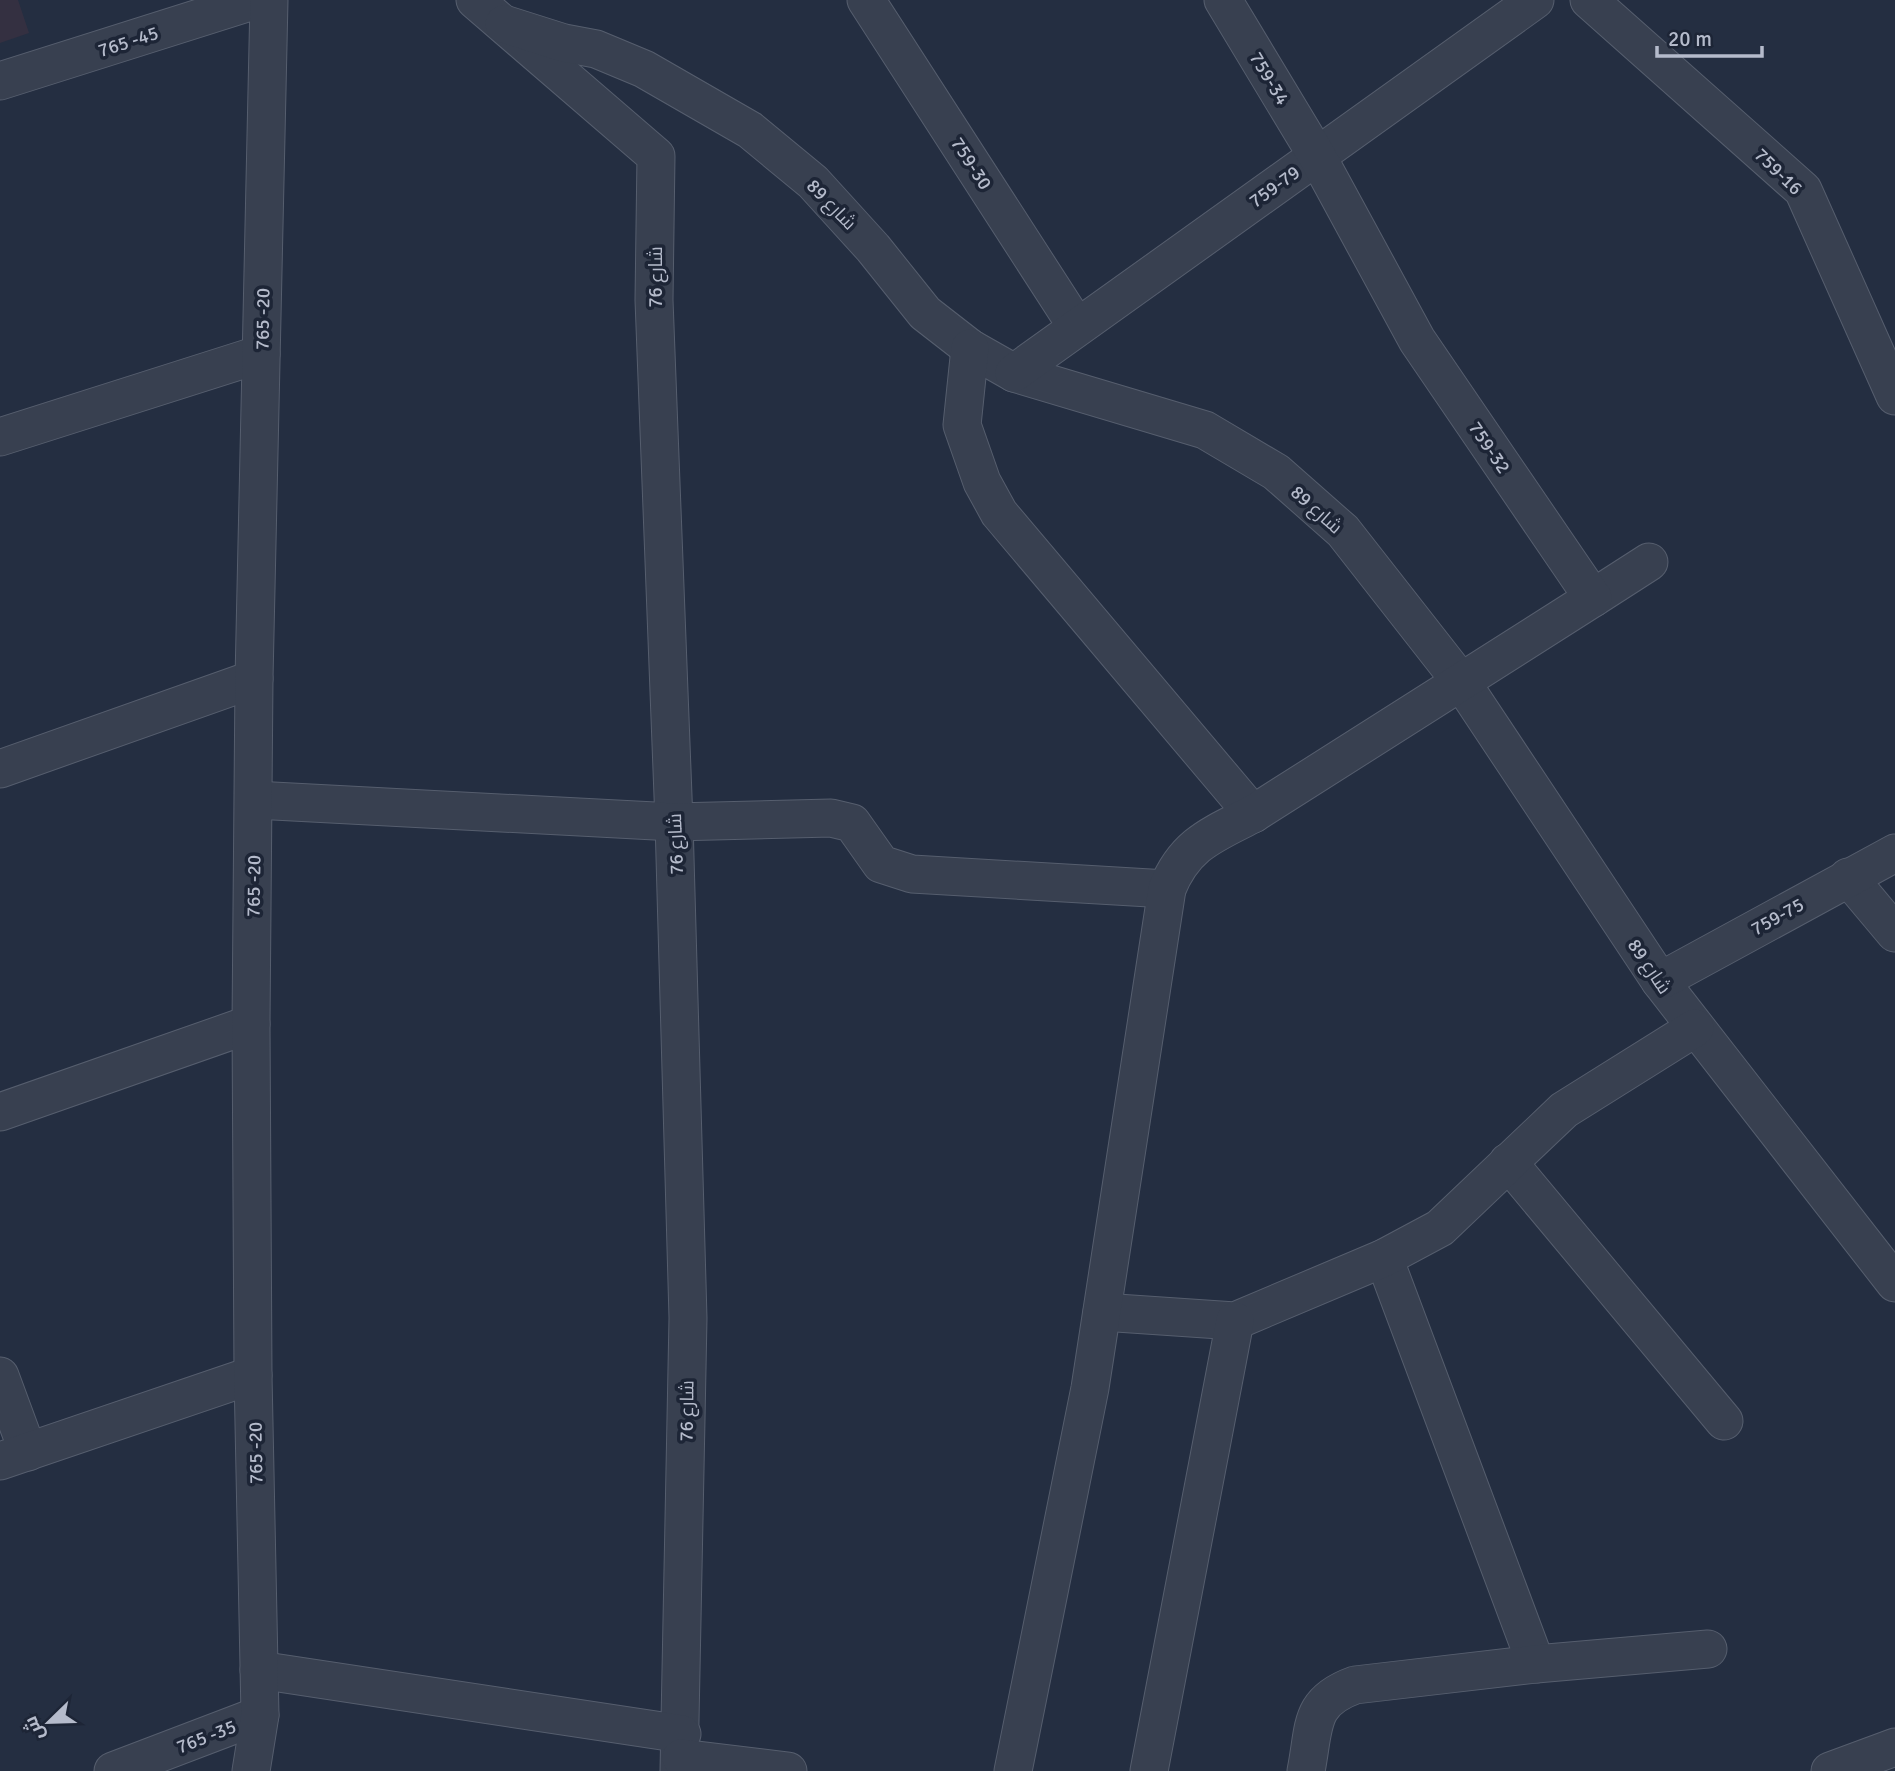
<svg xmlns="http://www.w3.org/2000/svg" width="1895" height="1771" font-family="Signika,Cairo,sans-serif">
	<style>
		.medical { fill: #343041 }
		.lines { fill: none; stroke-linecap: round; stroke-linejoin: round }
		.minor-casing { stroke: #565e6e; stroke-width: 39 }
		.minor { stroke: #384050; stroke-width: 37 }
		.labels { text-anchor: middle; stroke-width: 7; stroke-linejoin: round; paint-order: stroke }
		.street-label { font-size: 19px; fill: #b5bbcb; stroke: #1d2536 }
	</style>
	<rect width="100%" height="100%" fill="#242e41"/>
	<!-- medical -->
	<path class="medical" d="M 0,0 L 18,0 L 29,33 L 0,43 Z"/>
	<g class="lines">
		<defs>
			<g id="minor">
				<path d="M 475,0 L 656,156 L 654,300 L 674,822 L 688,1318 L 679,1771"/>
				<path d="M 866,0 L 1077,327"/>
				<path d="M 1589,0 L 1803,190 L 1895,396"/>
				<path d="M 504,24 L 564,43 L 596,49 L 644,69 L 750,130 L 813,182 L 873,248 L 925,313 L 970,348 L 1014,373 L 1205,430 L 1276,472 L 1343,531 L 1462,683 L 1660,981 L 1895,1283"/>
				<path d="M 0,81 L 256,0"/>
				<path d="M 970,348 L 962,425 L 982,482 L 999,513 L 1253,814"/>
				<path d="M 1014,373 L 1535,0"/>
				<path d="M 0,437 L 261,354"/>
				<path d="M 1593,598 L 1649,562"/>
				<path d="M 0,769 L 254,679"/>
				<path d="M 254,800 L 674,822 L 831,818 L 852,823 L 881,864 L 912,874 L 1167,889"/>
				<path d="M 1848,877 L 1895,933"/>
				<path d="M 1660,981 L 1895,853"/>
				<path d="M 0,1112 L 251,1024"/>
				<path d="M 1508,1162 L 1724,1421"/>
				<path d="M 1384,1258 L 1536,1664"/>
				<path d="M 1102,1312 L 1235,1321 L 1384,1258 L 1440,1228 L 1564,1110 L 1695,1028"/>
				<path d="M 0,1376 L 28,1452"/>
				<path d="M 0,1461 L 253,1375"/>
				<path d="M 259,1670 L 682,1734"/>
				<path d="M 681,1758 L 788,1771"/>
				<path d="M 113,1771 L 260,1715"/>
				<path d="M 251,1771 L 260,1715 L 253,1375 L 251,1024 L 254,679 L 269,0"/>
				<path d="M 1013,1771 L 1090,1388 L 1167,889 C 1185,844 1212,835 1253,814 L 1593,598 L 1417,340 L 1317,156 L 1223,0"/>
				<path d="M 1149,1771 L 1235,1321"/>
				<path d="M 1306,1771 C 1315,1726 1308,1702 1355,1685 L 1536,1664 L 1708,1649"/>
				<path d="M 1830,1771 L 1895,1747"/>
			</g>
		</defs>
		<!-- minor casing -->
		<use href="#minor" class="minor-casing"/>
		<!-- minor -->
		<use href="#minor" class="minor"/>
	</g>
	<g class="labels">
		<!-- street labels -->
		<g class="street-label">
			<text transform="translate(128 41) rotate(-18)" y="7">765 -45</text>
			<text transform="translate(1270 78) rotate(59)" y="7">759-34</text>
			<text transform="translate(972 163) rotate(57)" y="7">759-30</text>
			<text transform="translate(1779 171) rotate(44)" y="7">759-16</text>
			<text transform="translate(1274 186) rotate(-36)" y="7">759-79</text>
			<text transform="translate(832 204) rotate(46)" y="7">شارع 89</text>
			<text transform="translate(655 277) rotate(-90)" y="7">شارع 76</text>
			<text transform="translate(262 319) rotate(-89)" y="7">765 -20</text>
			<text transform="translate(1490 447) rotate(56)" y="7">759-32</text>
			<text transform="translate(1317 509) rotate(42)" y="7">شارع 89</text>
			<text transform="translate(675 844) rotate(-92)" y="7">شارع 76</text>
			<text transform="translate(253 886) rotate(-89)" y="7">765 -20</text>
			<text transform="translate(1777 916) rotate(-29)" y="7">759-75</text>
			<text transform="translate(1650 966) rotate(56)" y="7">شارع 89</text>
			<text transform="translate(686 1411) rotate(-89)" y="7">شارع 76</text>
			<text transform="translate(255 1453) rotate(-91)" y="7">765 -20</text>
			<text transform="translate(206 1736) rotate(-21)" y="7">765 -35</text>
		</g>
	</g>
	<!-- north arrow -->
	<g transform="translate(49 1722) rotate(247)" stroke="#1d2536" stroke-width="5" paint-order="stroke">
	<path d="M0-5L12 26L0 18L-12 26Z" fill="#b5bbcb"/>
	<text y="-10" font-size="19" font-weight="bold" text-anchor="middle" fill="#b5bbcb">ش</text>
	</g>
	<!-- scale -->
	<path d="M1657 46v10h105v-10" fill="none" stroke="#b5bbcb" stroke-width="3.5"/>
	<text x="1668" y="46" font-size="21" fill="#b5bbcb" stroke="#1d2536" stroke-width="5" paint-order="stroke">20 m</text>
</svg>
